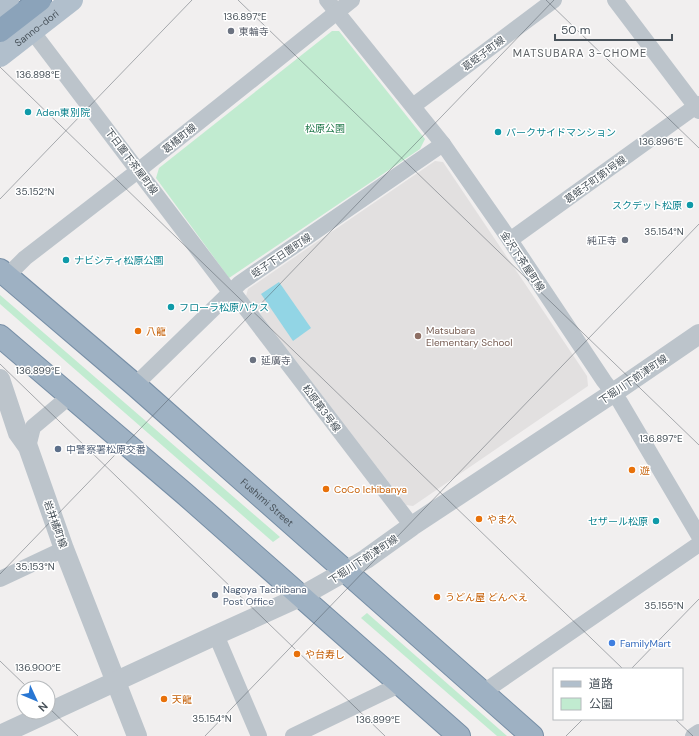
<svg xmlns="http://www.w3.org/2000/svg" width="699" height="736" font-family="'DM Sans','Noto Sans JP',sans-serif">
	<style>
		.education { fill: #e2e0e0 }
		.green { fill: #c1ebd0 }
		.water { fill: #92d5e5 }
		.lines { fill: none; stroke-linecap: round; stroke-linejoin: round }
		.trunk-casing { stroke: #768ea6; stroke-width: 24 }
		.motorway-casing { stroke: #768ea6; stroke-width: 24 }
		.minor { stroke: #bcc4cb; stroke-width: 16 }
		.tertiary { stroke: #bcc4cb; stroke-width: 20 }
		.primary { stroke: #b1bfcc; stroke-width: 22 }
		.trunk { stroke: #9eb1c3; stroke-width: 22 }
		.motorway { stroke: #8ba3ba; stroke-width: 22 }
		.ticks { fill: none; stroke: #49535b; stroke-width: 1; stroke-opacity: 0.45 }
		.worship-dot { fill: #6b7280; stroke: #fff; stroke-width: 1.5 }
		.culture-dot { fill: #0f9aa8; stroke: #fff; stroke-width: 1.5 }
		.food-dot { fill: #e8710a; stroke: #fff; stroke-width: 1.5 }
		.education-dot { fill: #8d6e63; stroke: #fff; stroke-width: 1.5 }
		.service-dot { fill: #5c6f8a; stroke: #fff; stroke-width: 1.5 }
		.shop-dot { fill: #3f7fe0; stroke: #fff; stroke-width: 1.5 }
		.labels { text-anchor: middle; stroke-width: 3; stroke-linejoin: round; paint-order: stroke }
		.street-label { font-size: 10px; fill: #49535b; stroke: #fff }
		.worship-label { font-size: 10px; fill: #5b616d; stroke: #fff; text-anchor: start }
		.culture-label { font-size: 10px; fill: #0d838f; stroke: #fff; text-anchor: start }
		.park-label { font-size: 10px; fill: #1f7749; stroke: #fff }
		.education-label { font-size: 10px; fill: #785e54; stroke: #fff; text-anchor: start }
		.food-label { font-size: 10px; fill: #c56008; stroke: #fff; text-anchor: start }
		.service-label { font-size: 10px; fill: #4e5e75; stroke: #fff; text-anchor: start }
		.shop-label { font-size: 10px; fill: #366cbe; stroke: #fff; text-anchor: start }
		.neighbourhood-label { font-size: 11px; letter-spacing: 1px; fill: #5c6063; stroke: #fff }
		.ticks-label { font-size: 10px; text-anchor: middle; fill: #49535b; stroke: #fff; stroke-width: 3; stroke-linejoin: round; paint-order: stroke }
	</style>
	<rect width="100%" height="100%" fill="#f1efef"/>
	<!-- education -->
	<path class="education" d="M 435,161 L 443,162 L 587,376 L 588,386 L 413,506 L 406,505 L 246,296 L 248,289 Z"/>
	<!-- green -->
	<g class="green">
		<path d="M 332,31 L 339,31 L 425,139 L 420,149 L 229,278 L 156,178 L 159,168 Z"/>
		<path d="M 0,295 L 280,537 L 273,542 L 0,304 Z"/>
		<path d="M 367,613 L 507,736 L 497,736 L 361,618 Z"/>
	</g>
	<!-- water -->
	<path class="water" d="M 279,282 L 311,328 L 293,341 L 261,294 Z"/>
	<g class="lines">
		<defs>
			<g id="trunk">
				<path id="s2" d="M 0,270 L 135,385 L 532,736"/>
				<path d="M 0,336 L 185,494 L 459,736"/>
			</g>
			<path id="motorway" d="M 0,31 L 40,0"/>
		</defs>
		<!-- trunk casing -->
		<use href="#trunk" class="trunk-casing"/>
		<!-- motorway casing -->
		<use href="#motorway" class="motorway-casing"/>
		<!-- minor -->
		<g class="minor">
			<path d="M 327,0 L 443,144 L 510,240 L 604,381 L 620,402 L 699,536"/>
			<path d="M 615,0 L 699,111"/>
			<path d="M 32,31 L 230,292 L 237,297 L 412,526"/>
			<path d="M 413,106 L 554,0"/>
			<path d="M 510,240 L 699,104"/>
			<path d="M 7,276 L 25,258 L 139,170 L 352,0"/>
			<path d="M 135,385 L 240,283 L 443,144"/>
			<path d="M 28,447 L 33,427 L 70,396"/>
			<path d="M 0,579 L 64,549"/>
			<path d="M 216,635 L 259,736"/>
			<path d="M 482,693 L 699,544"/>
			<path d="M 293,736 L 401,684"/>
			<path d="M 693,736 L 699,732"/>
		</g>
		<!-- tertiary -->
		<g class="tertiary">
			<path d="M 0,379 L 18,433 L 28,447 L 64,549 L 137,736"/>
			<path d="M 0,735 L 216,635 L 300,597 L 346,571 L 366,559 L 412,526 L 613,393 L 699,334"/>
		</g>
		<!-- primary -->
		<g class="primary">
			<path d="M 0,7 L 8,0"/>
			<path id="s1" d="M 0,56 L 72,0"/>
		</g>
		<!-- trunk -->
		<use href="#trunk" class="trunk"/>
		<!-- motorway -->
		<use href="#motorway" class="motorway"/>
	</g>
	<!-- ticks -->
	<path class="ticks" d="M 238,0 L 699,445M 546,0 L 699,148M 0,67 L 623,669M 0,199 L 192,0M 0,364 L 385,736M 0,574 L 554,0M 0,661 L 28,688M 631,669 L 699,599M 48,707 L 78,736M 675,719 L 693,736M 205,736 L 699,224M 566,736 L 583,719"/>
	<!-- markers -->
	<g class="worship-dot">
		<circle cx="231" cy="31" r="4"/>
		<circle cx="625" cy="240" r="4"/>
		<circle cx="253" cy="360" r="4"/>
	</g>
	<g class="culture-dot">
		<circle cx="28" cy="112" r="4"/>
		<circle cx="498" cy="132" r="4"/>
		<circle cx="690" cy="205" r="4"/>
		<circle cx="66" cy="260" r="4"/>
		<circle cx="171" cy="307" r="4"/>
		<circle cx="656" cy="521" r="4"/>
	</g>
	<g class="food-dot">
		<circle cx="138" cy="331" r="4"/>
		<circle cx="632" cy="470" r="4"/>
		<circle cx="326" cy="489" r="4"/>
		<circle cx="479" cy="519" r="4"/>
		<circle cx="437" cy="597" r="4"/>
		<circle cx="297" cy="654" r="4"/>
		<circle cx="164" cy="699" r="4"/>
	</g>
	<circle class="education-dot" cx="418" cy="336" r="4"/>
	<g class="service-dot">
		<circle cx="58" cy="449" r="4"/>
		<circle cx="215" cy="595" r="4"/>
	</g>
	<circle class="shop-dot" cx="612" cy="643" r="4"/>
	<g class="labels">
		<!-- street labels -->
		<g class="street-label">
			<text dy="4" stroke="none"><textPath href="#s1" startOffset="46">Sanno-dori</textPath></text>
			<text transform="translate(483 53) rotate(-37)" y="4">葛蛭子町線</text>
			<text transform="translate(179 138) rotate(-39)" y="4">葛橘町線</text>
			<text transform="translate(132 161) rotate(53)" y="4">下日置下茶屋町線</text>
			<text transform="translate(595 179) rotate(-36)" y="4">葛蛭子町第1号線</text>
			<text transform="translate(281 255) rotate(-34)" y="4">蛭子下日置町線</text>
			<text transform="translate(523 261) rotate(56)" y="4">金沢下茶屋町線</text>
			<text transform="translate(633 379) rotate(-34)" y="4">下堀川下前津町線</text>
			<text transform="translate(322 408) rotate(53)" y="4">松原第3号線</text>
			<text dy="4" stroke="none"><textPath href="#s2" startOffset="354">Fushimi Street</textPath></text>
			<text transform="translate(56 524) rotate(70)" y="4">岩井橘町線</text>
			<text transform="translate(363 559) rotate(-33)" y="4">下堀川下前津町線</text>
		</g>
		<!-- worship labels -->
		<g class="worship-label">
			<text x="239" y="35">東輪寺</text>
			<text x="617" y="244" text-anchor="end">純正寺</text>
			<text x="261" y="364">延廣寺</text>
		</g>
		<!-- culture labels -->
		<g class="culture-label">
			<text x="36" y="116">Aden東別院</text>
			<text x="506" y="136">パークサイドマンション</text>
			<text x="682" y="209" text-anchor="end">スクデット松原</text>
			<text x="74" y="264">ナビシティ松原公園</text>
			<text x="179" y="311">フローラ松原ハウス</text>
			<text x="648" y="525" text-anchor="end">セザール松原</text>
		</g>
		<!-- park labels -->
		<g class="park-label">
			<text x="325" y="132">松原公園</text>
		</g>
		<!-- education labels -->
		<g class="education-label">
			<text x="426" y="334">Matsubara<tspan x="426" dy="12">Elementary School</tspan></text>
		</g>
		<!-- food labels -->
		<g class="food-label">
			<text x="146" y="335">八龍</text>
			<text x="640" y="474">遊</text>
			<text x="334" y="493">CoCo Ichibanya</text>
			<text x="487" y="523">やま久</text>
			<text x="445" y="601">うどん屋 どんべえ</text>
			<text x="305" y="658">や台寿し</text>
			<text x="172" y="703">天龍</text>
		</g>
		<!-- service labels -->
		<g class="service-label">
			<text x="66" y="453">中警察署松原交番</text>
			<text x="223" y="593">Nagoya Tachibana<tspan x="223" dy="12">Post Office</tspan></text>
		</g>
		<!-- shop labels -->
		<g class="shop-label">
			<text x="620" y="647">FamilyMart</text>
		</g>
		<!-- neighbourhood labels -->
		<g class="neighbourhood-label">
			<text x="580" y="57">MATSUBARA 3-CHOME</text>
		</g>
	</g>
	<g class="ticks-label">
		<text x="245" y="20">136.897°E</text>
		<text x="38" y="78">136.898°E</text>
		<text x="661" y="145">136.896°E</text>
		<text x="35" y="195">35.152°N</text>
		<text x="664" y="235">35.154°N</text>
		<text x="38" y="374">136.899°E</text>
		<text x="661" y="442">136.897°E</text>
		<text x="35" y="570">35.153°N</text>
		<text x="664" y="609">35.155°N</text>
		<text x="38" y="671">136.900°E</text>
		<text x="212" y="722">35.154°N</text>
		<text x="378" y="723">136.899°E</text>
	</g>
	<!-- legend -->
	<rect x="553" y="668" width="130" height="52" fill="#ffffff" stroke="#b6babd"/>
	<rect x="561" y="681" width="20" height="6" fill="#b1bfcc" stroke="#b6babd"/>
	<text x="589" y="688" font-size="12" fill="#49535b">道路</text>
	<rect x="561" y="698" width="20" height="12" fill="#c1ebd0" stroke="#b6babd"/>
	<text x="589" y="708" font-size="12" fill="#49535b">公園</text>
	<!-- north arrow -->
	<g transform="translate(36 700) rotate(134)"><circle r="19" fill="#ffffff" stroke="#b6babd"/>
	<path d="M0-3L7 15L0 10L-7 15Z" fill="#2876d3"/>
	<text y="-6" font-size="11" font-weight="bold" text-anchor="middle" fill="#49535b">N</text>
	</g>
	<!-- scale -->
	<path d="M555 34v6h117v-6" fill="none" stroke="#49535b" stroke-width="2"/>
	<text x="561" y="34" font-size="12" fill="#49535b" stroke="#ffffff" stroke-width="3" paint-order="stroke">50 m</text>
</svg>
